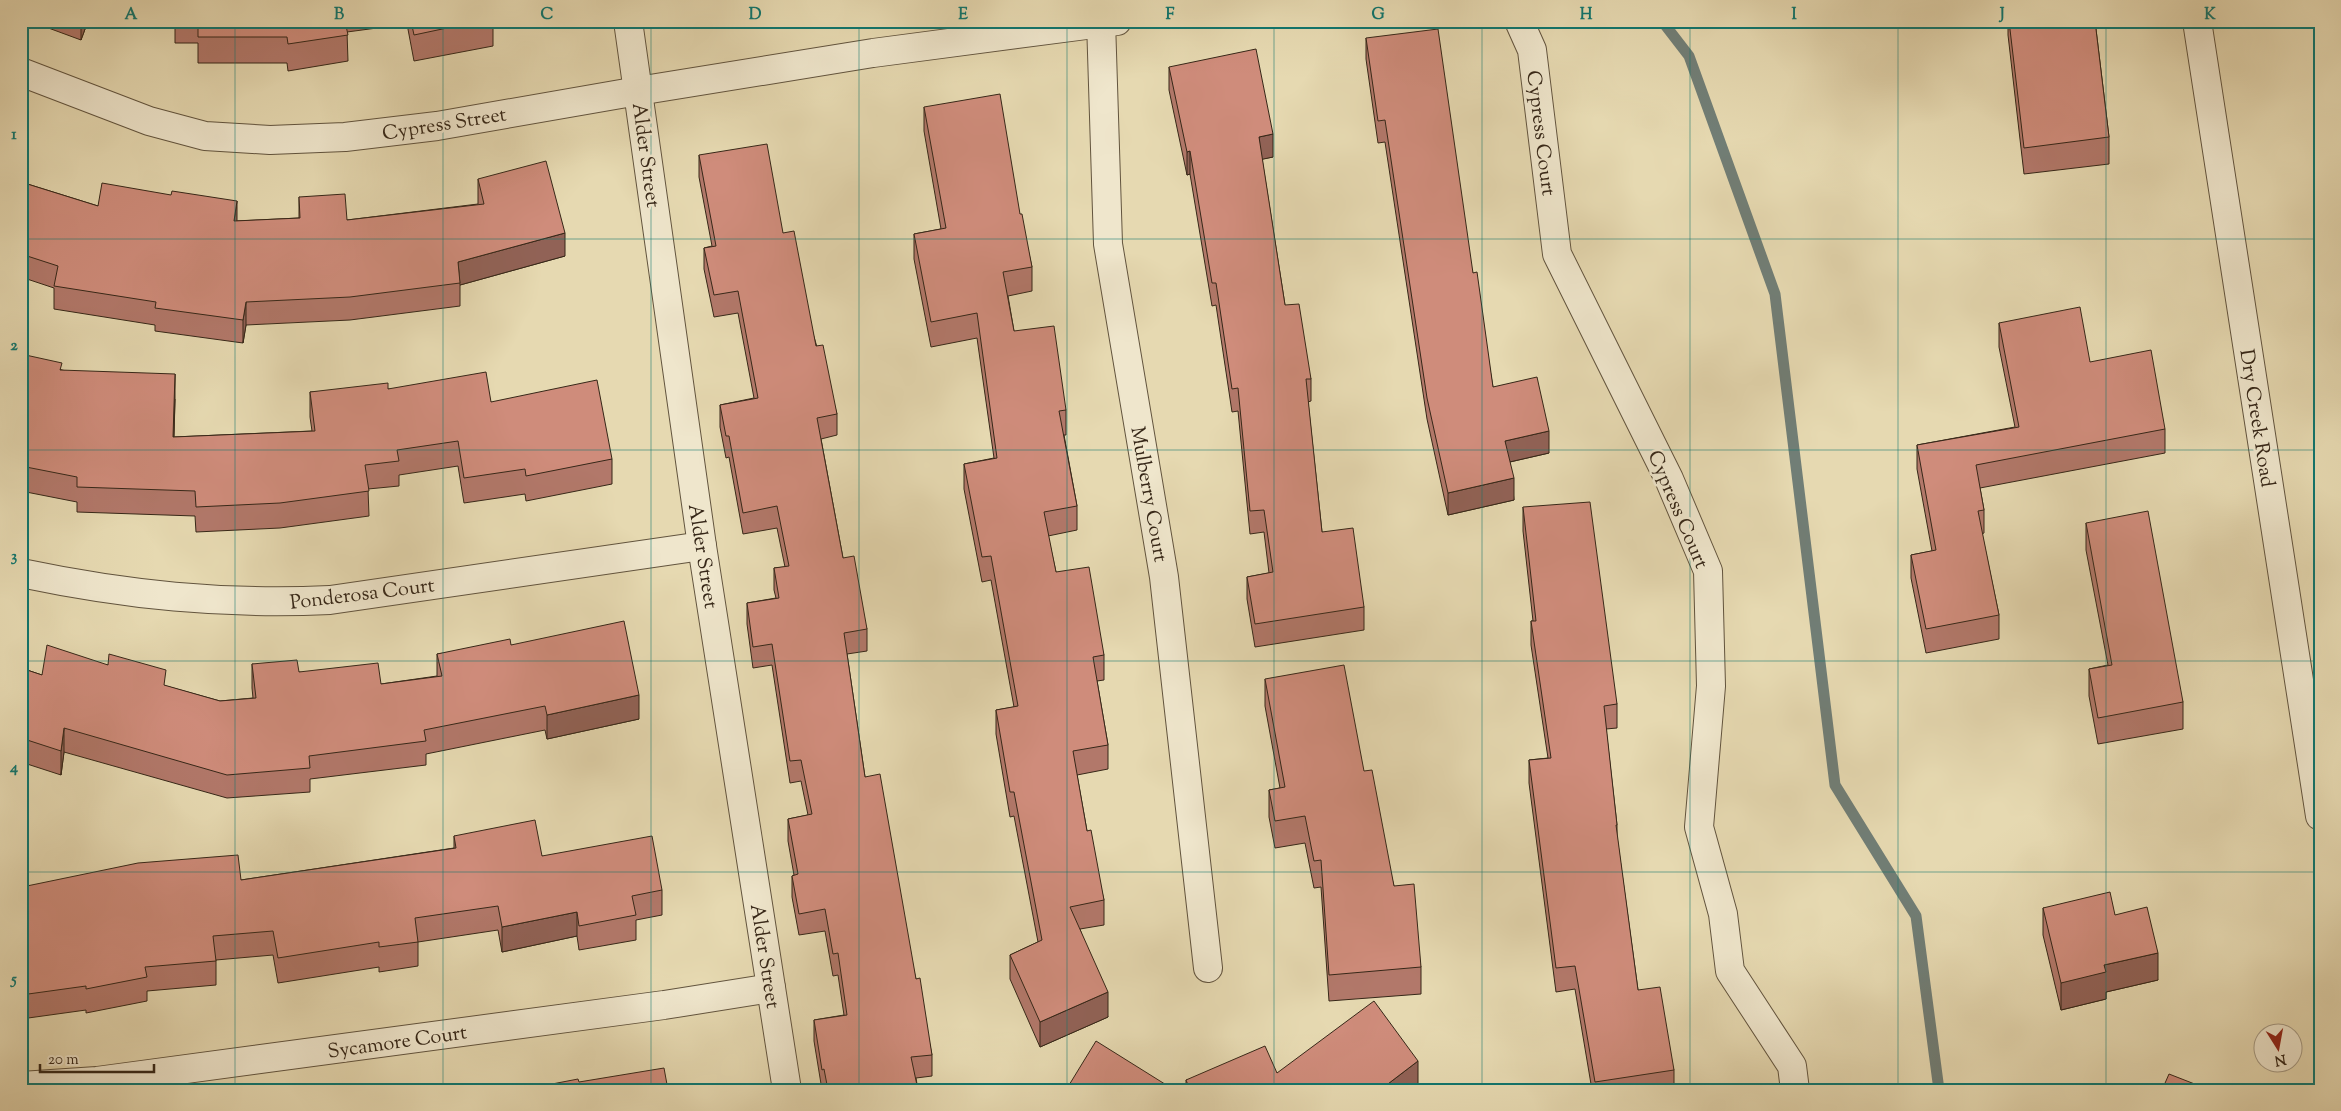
<svg xmlns="http://www.w3.org/2000/svg" width="2341" height="1111" font-family="'Sorts Mill Goudy',serif">
	<style>
		.lines { fill: none; stroke-linecap: round; stroke-linejoin: round }
		.stream { stroke: #717e76; stroke-width: 11 }
		.minor-casing { stroke: #62543e; stroke-width: 30 }
		.minor { stroke: #efe6cc; stroke-width: 28 }
		.wall { fill: #b2786a; stroke: #362718 }
		.shaded-wall { fill: #916256; stroke: #362718 }
		.building { fill: #cf8c7b; stroke: #362718 }
		.grid { fill: none; stroke: #0f766e; stroke-width: 1; stroke-opacity: 0.55 }
		.labels { text-anchor: middle; stroke-width: 5; stroke-linejoin: round; paint-order: stroke }
		.street-label { font-size: 20px; fill: #362718; stroke: #efe6cc }
		.neatline { fill: none; stroke: #0f766e; stroke-width: 2 }
		.grid-label { font-size: 16px; text-anchor: middle; font-weight: bold; fill: #0f766e }
	</style>
	<rect width="100%" height="100%" fill="#e6d9b1"/>
	<filter id="stains"><feTurbulence type="fractalNoise" baseFrequency=".004" numOctaves="4"/><feColorMatrix values="0 0 0 0 .2 0 0 0 0 .09 0 0 0 0 .02 0 0 0 .5 -.17"/></filter>
	<radialGradient id="worn" r=".72"><stop offset=".6" stop-color="#630" stop-opacity="0"/><stop offset="1" stop-color="#630" stop-opacity=".3"/></radialGradient>
	<g class="lines">
		<!-- stream -->
		<path class="stream" d="M 1662,21 L 1689,56 L 1775,294 L 1835,785 L 1916,916 L 1939,1090"/>
		<defs>
			<g id="minor">
				<path d="M 628,21 L 702,546 L 787,1090"/>
				<path d="M 1101,21 L 1108,244 L 1164,577 L 1208,968"/>
				<path d="M 1519,21 L 1532,50 L 1557,254 L 1669,479 L 1708,571 L 1711,686 L 1699,827 L 1723,914 L 1730,971 L 1792,1066 L 1795,1090"/>
				<path d="M 2197,21 L 2320,816"/>
				<path d="M 21,72 L 149,121 L 205,136 L 270,140 L 345,137 L 437,126 L 638,91 L 873,53 L 1117,21"/>
				<path d="M 21,573 C 126,595 223,605 330,600 L 702,546"/>
				<path d="M 21,1086 L 97,1081 L 664,1005 L 771,988"/>
			</g>
		</defs>
		<!-- minor casing -->
		<use href="#minor" class="minor-casing"/>
		<!-- minor -->
		<use href="#minor" class="minor"/>
	</g>
	<!-- wall -->
	<g class="wall">
		<path d="M 43,21 L 88,21 L 81,40 L 43,26 Z"/>
		<path d="M 175,21 L 493,21 L 493,46 L 414,61 L 407,24 L 347,32 L 348,61 L 288,71 L 287,63 L 198,63 L 198,43 L 175,43 Z"/>
		<path d="M 2008,21 L 2095,21 L 2109,137 L 2109,164 L 2024,174 L 2008,35 Z"/>
		<path d="M 1366,38 L 1473,273 L 1493,387 L 1549,453 L 1510,462 L 1514,500 L 1448,515 L 1427,419 L 1385,142 L 1378,143 L 1366,59 Z"/>
		<path d="M 2319,57 L 2320,57 L 2320,85 L 2319,83 Z"/>
		<path d="M 1169,67 L 1273,157 L 1262,159 L 1285,305 L 1311,379 L 1311,401 L 1308,402 L 1322,532 L 1364,607 L 1364,630 L 1255,647 L 1247,599 L 1247,577 L 1269,573 L 1264,532 L 1250,534 L 1238,411 L 1232,412 L 1216,305 L 1212,306 L 1190,174 L 1187,175 L 1169,90 Z"/>
		<path d="M 924,107 L 1020,214 L 1032,267 L 1032,291 L 1008,296 L 1014,331 L 1066,410 L 1066,435 L 1064,435 L 1077,506 L 1077,530 L 1048,536 L 1056,572 L 1104,655 L 1104,680 L 1097,681 L 1108,745 L 1108,769 L 1077,775 L 1087,831 L 1104,900 L 1104,925 L 1080,929 L 1108,1017 L 1040,1047 L 1010,979 L 1010,955 L 1038,942 L 1014,816 L 1010,817 L 996,734 L 996,710 L 1014,707 L 991,580 L 982,582 L 964,489 L 964,464 L 994,458 L 977,338 L 931,347 L 914,259 L 914,234 L 941,229 L 924,131 Z"/>
		<path d="M 699,155 L 783,233 L 837,414 L 837,435 L 821,439 L 843,558 L 867,629 L 867,651 L 847,654 L 865,777 L 916,979 L 932,1055 L 932,1076 L 916,1078 L 918,1090 L 822,1090 L 814,1041 L 814,1020 L 844,1015 L 838,975 L 833,976 L 825,931 L 799,935 L 792,897 L 792,876 L 794,875 L 788,841 L 788,819 L 808,815 L 801,781 L 790,783 L 772,665 L 753,668 L 747,624 L 747,603 L 776,598 L 774,590 L 774,568 L 785,567 L 777,528 L 743,534 L 729,457 L 726,458 L 720,427 L 720,405 L 754,398 L 738,313 L 714,317 L 704,269 L 704,248 L 712,246 L 699,177 Z"/>
		<path d="M 478,179 L 565,256 L 460,285 L 460,306 L 350,320 L 246,325 L 243,343 L 155,331 L 155,325 L 54,309 L 54,288 L 21,277 L 21,182 L 98,206 L 237,221 L 299,218 L 299,197 L 347,220 L 478,204 Z"/>
		<path d="M 1999,323 L 2090,362 L 2165,429 L 2165,453 L 1980,488 L 1984,510 L 1984,533 L 1982,534 L 1999,615 L 1999,639 L 1926,653 L 1911,578 L 1911,555 L 1932,551 L 1917,469 L 1917,445 L 2015,427 L 1999,347 Z"/>
		<path d="M 21,354 L 62,370 L 175,399 L 174,437 L 312,431 L 310,417 L 310,392 L 388,389 L 491,402 L 612,459 L 612,484 L 526,501 L 525,494 L 464,503 L 458,466 L 399,475 L 399,486 L 368,489 L 369,516 L 280,528 L 196,532 L 195,516 L 77,512 L 77,502 L 21,491 Z"/>
		<path d="M 1523,507 L 1617,704 L 1617,728 L 1606,729 L 1617,825 L 1617,837 L 1638,990 L 1674,1070 L 1674,1090 L 1592,1090 L 1575,989 L 1556,992 L 1529,783 L 1529,760 L 1548,758 L 1531,645 L 1531,621 L 1533,621 L 1523,531 Z"/>
		<path d="M 2086,523 L 2183,702 L 2183,729 L 2098,744 L 2089,696 L 2089,669 L 2108,665 L 2086,550 Z"/>
		<path d="M 511,645 L 639,719 L 547,739 L 545,730 L 426,754 L 426,765 L 310,779 L 310,792 L 227,798 L 64,752 L 61,775 L 21,762 L 21,668 L 42,675 L 108,665 L 166,686 L 220,701 L 253,698 L 252,688 L 252,664 L 299,672 L 381,684 L 437,676 L 437,654 Z"/>
		<path d="M 1265,679 L 1364,771 L 1394,886 L 1421,967 L 1421,994 L 1329,1001 L 1321,887 L 1314,888 L 1305,843 L 1275,848 L 1269,817 L 1269,790 L 1280,788 L 1265,706 Z"/>
		<path d="M 454,836 L 542,856 L 662,890 L 662,915 L 636,920 L 636,940 L 579,950 L 577,936 L 502,952 L 498,930 L 418,942 L 418,966 L 379,972 L 379,967 L 278,983 L 273,955 L 216,960 L 216,985 L 147,991 L 147,1001 L 86,1013 L 86,1010 L 21,1019 L 21,881 L 22,887 L 241,880 L 454,848 Z"/>
		<path d="M 2043,908 L 2115,915 L 2158,980 L 2106,992 L 2106,999 L 2061,1010 L 2043,935 Z"/>
		<path d="M 1277,1073 L 1418,1088 L 1416,1090 L 1186,1090 L 1186,1080 Z"/>
	</g>
	<!-- shaded-wall -->
	<g class="shaded-wall">
		<path d="M 81,21 L 88,21 L 81,40 Z"/>
		<path d="M 1273,134 L 1273,157 L 1259,160 L 1259,137 Z"/>
		<path d="M 1190,151 L 1190,174 L 1187,175 L 1187,152 Z"/>
		<path d="M 237,201 L 237,223 L 234,221 Z"/>
		<path d="M 565,233 L 565,256 L 460,285 L 458,262 Z"/>
		<path d="M 246,302 L 246,325 L 243,343 L 243,320 Z"/>
		<path d="M 175,374 L 175,399 L 173,462 L 173,437 Z"/>
		<path d="M 1549,431 L 1549,453 L 1505,463 L 1505,441 Z"/>
		<path d="M 1514,478 L 1514,500 L 1448,515 L 1448,493 Z"/>
		<path d="M 639,695 L 639,719 L 547,739 L 547,715 Z"/>
		<path d="M 64,728 L 64,752 L 61,775 L 61,751 Z"/>
		<path d="M 577,912 L 577,936 L 502,952 L 502,927 Z"/>
		<path d="M 2158,953 L 2158,980 L 2106,992 L 2106,999 L 2061,1010 L 2061,983 L 2104,965 Z"/>
		<path d="M 1108,992 L 1108,1017 L 1040,1047 L 1040,1022 Z"/>
		<path d="M 1418,1061 L 1418,1088 L 1416,1090 L 1380,1090 Z"/>
	</g>
	<!-- building -->
	<g class="building">
		<path d="M 198,21 L 345,21 L 348,35 L 288,44 L 287,37 L 198,37 Z"/>
		<path d="M 411,21 L 480,21 L 414,35 Z"/>
		<path d="M 2009,21 L 2095,21 L 2109,137 L 2024,148 Z"/>
		<path d="M 1438,29 L 1473,273 L 1477,272 L 1493,387 L 1537,377 L 1549,431 L 1505,441 L 1514,478 L 1448,493 L 1427,398 L 1385,120 L 1378,121 L 1366,38 Z"/>
		<path d="M 1256,49 L 1273,134 L 1259,137 L 1285,305 L 1299,304 L 1311,379 L 1306,379 L 1322,532 L 1353,528 L 1364,607 L 1255,624 L 1247,577 L 1273,572 L 1264,510 L 1250,511 L 1238,388 L 1232,389 L 1216,283 L 1212,283 L 1190,151 L 1187,152 L 1169,67 Z"/>
		<path d="M 1000,94 L 1020,214 L 1022,214 L 1032,267 L 1003,272 L 1014,331 L 1054,326 L 1066,410 L 1059,411 L 1077,506 L 1044,512 L 1056,572 L 1089,567 L 1104,655 L 1093,657 L 1108,745 L 1073,751 L 1087,831 L 1091,830 L 1104,900 L 1070,907 L 1108,992 L 1040,1022 L 1010,955 L 1042,940 L 1014,792 L 1010,792 L 996,710 L 1018,706 L 991,556 L 982,557 L 964,464 L 997,458 L 977,313 L 931,322 L 914,234 L 946,228 L 924,107 Z"/>
		<path d="M 767,144 L 783,233 L 794,231 L 816,346 L 823,345 L 837,414 L 817,418 L 843,558 L 854,556 L 867,629 L 844,633 L 865,777 L 880,774 L 916,979 L 920,978 L 932,1055 L 911,1057 L 918,1090 L 828,1090 L 824,1069 L 822,1070 L 814,1020 L 847,1015 L 838,953 L 833,954 L 825,909 L 799,914 L 792,876 L 798,874 L 788,819 L 812,814 L 801,760 L 790,761 L 772,644 L 753,647 L 747,603 L 779,598 L 774,568 L 789,566 L 777,506 L 743,513 L 729,436 L 726,436 L 720,405 L 758,398 L 738,291 L 714,295 L 704,248 L 716,246 L 699,155 Z"/>
		<path d="M 546,161 L 565,233 L 458,262 L 460,283 L 350,297 L 246,302 L 243,320 L 155,308 L 156,302 L 54,286 L 58,266 L 21,254 L 21,182 L 98,206 L 102,183 L 171,195 L 172,191 L 237,201 L 234,221 L 300,218 L 299,197 L 345,194 L 347,220 L 484,204 L 478,179 Z"/>
		<path d="M 2080,307 L 2090,362 L 2151,350 L 2165,429 L 1976,465 L 1984,510 L 1978,511 L 1999,615 L 1926,629 L 1911,555 L 1936,550 L 1917,445 L 2019,427 L 1999,323 Z"/>
		<path d="M 21,354 L 62,363 L 60,370 L 175,374 L 173,437 L 315,431 L 310,392 L 388,383 L 388,389 L 486,372 L 491,402 L 597,380 L 612,459 L 526,476 L 525,469 L 464,478 L 458,441 L 397,450 L 399,461 L 365,465 L 369,491 L 280,503 L 196,507 L 195,491 L 77,487 L 77,477 L 21,466 Z"/>
		<path d="M 1590,502 L 1617,704 L 1604,706 L 1617,825 L 1616,825 L 1638,990 L 1660,987 L 1674,1070 L 1595,1082 L 1575,966 L 1556,968 L 1529,760 L 1551,758 L 1531,621 L 1536,621 L 1523,507 Z"/>
		<path d="M 2148,511 L 2183,702 L 2098,718 L 2089,669 L 2112,665 L 2086,523 Z"/>
		<path d="M 624,621 L 639,695 L 547,715 L 545,706 L 424,730 L 426,741 L 309,756 L 310,768 L 227,775 L 64,728 L 61,751 L 21,738 L 21,668 L 42,675 L 47,645 L 108,665 L 109,654 L 166,670 L 164,685 L 220,701 L 256,698 L 252,664 L 297,660 L 299,672 L 378,663 L 381,684 L 442,676 L 437,654 L 510,639 L 511,645 Z"/>
		<path d="M 1344,665 L 1364,771 L 1372,770 L 1394,886 L 1414,884 L 1421,967 L 1329,975 L 1321,860 L 1314,861 L 1305,816 L 1275,821 L 1269,790 L 1285,787 L 1265,679 Z"/>
		<path d="M 535,820 L 542,856 L 652,836 L 662,890 L 632,896 L 636,915 L 579,926 L 577,912 L 502,927 L 498,906 L 415,918 L 418,942 L 379,947 L 379,942 L 278,958 L 273,931 L 213,936 L 216,961 L 145,967 L 147,977 L 86,989 L 86,986 L 21,995 L 21,881 L 22,887 L 138,863 L 238,855 L 241,880 L 456,848 L 454,836 Z"/>
		<path d="M 2110,892 L 2115,915 L 2147,907 L 2158,953 L 2104,965 L 2106,972 L 2061,983 L 2043,908 Z"/>
		<path d="M 1374,1001 L 1418,1061 L 1380,1090 L 1190,1090 L 1186,1080 L 1265,1046 L 1277,1073 Z"/>
		<path d="M 1096,1041 L 1168,1086 L 1166,1090 L 1066,1090 Z"/>
		<path d="M 664,1068 L 668,1090 L 521,1090 L 578,1079 L 579,1082 Z"/>
		<path d="M 2169,1074 L 2210,1090 L 2162,1090 Z"/>
	</g>
	<!-- grid -->
	<path class="grid" d="M 235,21 L 235,1090M 443,21 L 443,1090M 651,21 L 651,1090M 859,21 L 859,1090M 1067,21 L 1067,1090M 1274,21 L 1274,1090M 1482,21 L 1482,1090M 1690,21 L 1690,1090M 1898,21 L 1898,1090M 2106,21 L 2106,1090M 21,239 L 2320,239M 21,450 L 2320,450M 21,661 L 2320,661M 21,872 L 2320,872"/>
	<g class="labels">
		<!-- street labels -->
		<g class="street-label">
			<text transform="translate(444 123) rotate(-9)" y="7">Cypress Street</text>
			<text transform="translate(1542 133) rotate(83)" y="7">Cypress Court</text>
			<text transform="translate(647 155) rotate(82)" y="7">Alder Street</text>
			<text transform="translate(2258 418) rotate(81)" y="7">Dry Creek Road</text>
			<text transform="translate(1150 494) rotate(80)" y="7">Mulberry Court</text>
			<text transform="translate(1679 509) rotate(67)" y="7">Cypress Court</text>
			<text transform="translate(704 556) rotate(81)" y="7">Alder Street</text>
			<text transform="translate(362 593) rotate(-7)" y="7">Ponderosa Court</text>
			<text transform="translate(766 956) rotate(81)" y="7">Alder Street</text>
			<text transform="translate(397 1041) rotate(-8)" y="7">Sycamore Court</text>
		</g>
	</g>
	<!-- margin -->
	<rect width="2341" height="1111" fill="none" stroke="#e6d9b1" stroke-width="55"/>
	<!-- north arrow -->
	<g transform="translate(2278 1048) rotate(169)"><circle r="24" fill="#efe6cc" stroke="#a59a84"/>
	<path d="M0-4L9 19L0 12L-9 19Z" fill="#8f2418"/>
	<text y="-8" font-size="14" font-weight="bold" text-anchor="middle" fill="#362718">N</text>
	</g>
	<!-- scale -->
	<path d="M40 1064v8h114v-8" fill="none" stroke="#362718" stroke-width="2.5"/>
	<text x="48" y="1064" font-size="15" fill="#362718" stroke="#efe6cc" stroke-width="4" paint-order="stroke">20 m</text>
	<rect x="28" y="28" width="2286" height="1056" class="neatline"/>
	<g class="grid-label">
		<text x="131" y="19">A</text>
		<text x="339" y="19">B</text>
		<text x="547" y="19">C</text>
		<text x="755" y="19">D</text>
		<text x="963" y="19">E</text>
		<text x="1170" y="19">F</text>
		<text x="1378" y="19">G</text>
		<text x="1586" y="19">H</text>
		<text x="1794" y="19">I</text>
		<text x="2002" y="19">J</text>
		<text x="2210" y="19">K</text>
		<text x="14" y="139">1</text>
		<text x="14" y="350">2</text>
		<text x="14" y="561">3</text>
		<text x="14" y="772">4</text>
		<text x="14" y="984">5</text>
	</g>
	<rect width="100%" height="100%" filter="url(#stains)"/>
	<rect width="100%" height="100%" fill="url(#worn)"/>
</svg>
